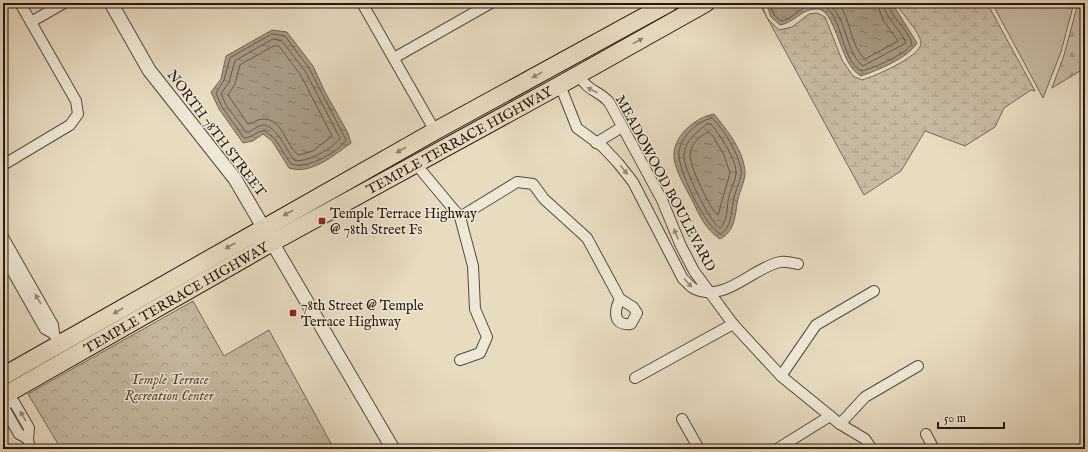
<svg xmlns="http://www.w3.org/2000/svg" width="1088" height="452" font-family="'IM FELL English',serif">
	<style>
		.green { fill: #c6baa2; stroke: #76695a }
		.forest { fill: url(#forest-firs); stroke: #76695a }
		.wetland { fill: url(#wetland-marsh); stroke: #76695a }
		.park { fill: url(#park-crowns); stroke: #76695a }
		.water { fill: url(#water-ripples); stroke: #726556 }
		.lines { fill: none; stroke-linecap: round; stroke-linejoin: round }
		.shore { stroke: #66584a; stroke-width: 1 }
		.minor-casing { stroke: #56493d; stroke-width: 12 }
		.tertiary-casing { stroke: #56493d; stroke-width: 15 }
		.primary-casing { stroke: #261811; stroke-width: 19 }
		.minor { stroke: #efe8d6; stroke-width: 10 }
		.tertiary { stroke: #efe8d6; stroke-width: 13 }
		.primary { stroke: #e7dbc0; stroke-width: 17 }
		.oneway { fill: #908371 }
		.oneway2 { fill: #958a7d }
		.poi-dot { fill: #8f2418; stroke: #efe8d6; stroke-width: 1.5 }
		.labels { text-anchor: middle; stroke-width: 3; stroke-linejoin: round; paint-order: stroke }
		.street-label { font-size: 14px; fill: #261811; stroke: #efe8d6 }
		.poi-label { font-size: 14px; fill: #261811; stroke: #efe8d6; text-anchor: start }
		.park-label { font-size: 14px; font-style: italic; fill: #56493c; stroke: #efe8d6 }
	</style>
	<defs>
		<pattern id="forest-firs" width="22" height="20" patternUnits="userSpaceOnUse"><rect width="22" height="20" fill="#c6baa2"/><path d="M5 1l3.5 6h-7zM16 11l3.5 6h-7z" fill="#aa9f8a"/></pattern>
		<pattern id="wetland-marsh" width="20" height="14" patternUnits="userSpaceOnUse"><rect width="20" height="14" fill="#c6baa2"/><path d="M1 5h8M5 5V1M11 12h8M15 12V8" fill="none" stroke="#aa9f8a"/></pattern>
		<pattern id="park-crowns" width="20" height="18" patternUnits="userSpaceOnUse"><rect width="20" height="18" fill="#c6baa2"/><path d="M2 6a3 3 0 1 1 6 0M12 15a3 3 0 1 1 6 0" fill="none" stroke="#aa9f8a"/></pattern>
		<pattern id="water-ripples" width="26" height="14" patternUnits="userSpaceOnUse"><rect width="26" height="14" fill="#a59984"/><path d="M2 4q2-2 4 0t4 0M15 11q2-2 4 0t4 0" fill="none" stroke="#867c6b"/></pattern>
	</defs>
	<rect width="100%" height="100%" fill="#e7dbc0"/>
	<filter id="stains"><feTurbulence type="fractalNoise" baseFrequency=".005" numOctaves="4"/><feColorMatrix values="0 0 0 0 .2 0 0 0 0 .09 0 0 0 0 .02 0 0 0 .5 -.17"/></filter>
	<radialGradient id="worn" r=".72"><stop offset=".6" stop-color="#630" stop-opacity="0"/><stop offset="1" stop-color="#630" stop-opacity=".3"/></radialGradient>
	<!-- green -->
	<path class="green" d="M 992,3 L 1074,3 L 1061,52 L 1043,98 Z"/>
	<!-- forest -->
	<path class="forest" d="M 1078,3 L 1085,3 L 1085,68 L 1052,88 L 1064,55 Z"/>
	<!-- wetland -->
	<path class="wetland" d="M 759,3 L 761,3 L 767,18 L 779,30 L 792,27 L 809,14 L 817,13 L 825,17 L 842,60 L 853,76 L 862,80 C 873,77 922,56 921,43 C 920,31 902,15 896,3 L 987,3 L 1035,91 L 1031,90 L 1004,108 L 995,127 L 965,146 L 925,131 L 901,171 L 864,195 Z"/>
	<!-- park -->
	<path class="park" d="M 193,301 L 224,356 L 269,330 L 334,449 L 61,449 L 28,394 Z"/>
	<!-- water -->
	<g class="water">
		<path d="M 766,3 L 892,3 L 917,43 C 908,58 878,70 861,76 C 838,64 837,6 815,9 C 800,10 794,23 780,25 L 771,17 Z"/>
		<path d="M 272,30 L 287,32 L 313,66 L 325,92 L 348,133 L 351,143 C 333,156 311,175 289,168 L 272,141 L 263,134 L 253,141 L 243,143 L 219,109 L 211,92 L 221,79 L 226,56 Z"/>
		<path d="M 714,114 C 727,130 745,152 745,174 C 745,181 738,195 737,204 C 735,218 734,232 720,239 C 706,230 699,215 692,200 C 685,187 676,172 674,158 C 672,136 696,117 714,114 Z"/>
	</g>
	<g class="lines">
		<!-- shore -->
		<g class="shore">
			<path d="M 769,3 L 774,15 L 781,21 C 795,19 802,3 817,4 C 844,6 839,62 862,71 C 874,68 906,54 912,44 C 908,28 891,19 888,3"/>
			<path d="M 826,3 C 849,16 843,50 863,66 L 906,43 C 901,29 885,19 883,3"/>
			<path d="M 838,3 C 851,18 850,46 865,59 L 898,41 L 883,20 L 877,3"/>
			<path d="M 272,34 L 285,36 L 309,68 L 346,140 C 338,153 305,170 291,164 L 275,139 L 265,131 C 258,130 252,138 244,138 L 222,107 L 216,93 L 224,80 L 230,58 Z"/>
			<path d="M 273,39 L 282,41 L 305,71 L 340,138 C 334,148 305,164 294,160 C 287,151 276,125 263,125 C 256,125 252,133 246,132 L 226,105 L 221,94 L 229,82 L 235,61 Z"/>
			<path d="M 274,46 L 279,46 L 300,74 L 332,136 L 313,151 L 299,155 C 285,147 284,118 262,119 C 257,119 253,124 248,124 L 228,95 L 235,84 L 240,65 Z"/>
			<path d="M 712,118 C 723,127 744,162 741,176 C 739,185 734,193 733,203 C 731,213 731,228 721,234 C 705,227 681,175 679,157 C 677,140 696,121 712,118 Z"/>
			<path d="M 707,124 L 711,124 C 720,135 737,160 736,174 C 735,183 729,192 728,201 C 727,210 727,222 720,228 C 710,223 682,166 684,155 C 686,139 696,133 707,124 Z"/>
			<path d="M 708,132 L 713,136 L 724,155 L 730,173 L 718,215 C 710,210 690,166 690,156 C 690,144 699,137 708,132 Z"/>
		</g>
		<defs>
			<g id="minor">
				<path d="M 362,3 L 435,131"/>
				<path d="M 31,22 L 64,3"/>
				<path d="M 394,58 L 491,3"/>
				<path d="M 579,75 C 588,92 597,89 609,102 L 662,200 L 681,246 L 694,271 L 733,324 L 781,376 L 840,424 L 865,439 L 872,449"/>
				<path d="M 560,85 L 577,128 L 603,147 L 618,163 L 633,182 L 683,279 C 687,282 691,288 695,289 C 725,303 752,268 780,262 C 785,261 792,263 798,264"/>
				<path d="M 596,143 L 622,127"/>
				<path d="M 415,163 L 460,217 L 473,266 L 475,309 L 487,337 L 480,353 L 460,360"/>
				<path d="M 3,165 L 70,125 L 78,114 L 76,101 L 20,3"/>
				<path d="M 460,217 L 517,182 L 533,184 L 544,199 L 587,238 L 620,299 C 614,311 613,326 631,324 L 637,313 L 633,307 L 620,299"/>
				<path d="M 3,237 L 53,325 L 54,334 L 59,344"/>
				<path d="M 3,255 L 45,329 L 54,334"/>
				<path d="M 781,376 L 816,325 L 874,291"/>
				<path d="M 635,378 L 733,324"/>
				<path d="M 6,403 L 14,402 L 29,428 L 28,439 L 30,449"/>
				<path d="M 6,403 L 4,408 L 19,434 L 28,439"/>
				<path d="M 682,419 L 699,449"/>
				<path d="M 840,424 L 865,397 L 918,366"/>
				<path d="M 926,434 L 934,449"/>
				<path d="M 777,449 L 830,416"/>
			</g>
			<path id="tertiary" d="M 111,3 L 149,70 L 235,179 L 393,449"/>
			<g id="primary">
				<path d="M 3,376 L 435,131 L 669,3"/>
				<path id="s1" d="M 3,396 L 273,242 L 560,85 L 706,3"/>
			</g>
		</defs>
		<!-- minor casing -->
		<use href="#minor" class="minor-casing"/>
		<!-- tertiary casing -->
		<use href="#tertiary" class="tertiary-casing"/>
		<!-- primary casing -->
		<use href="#primary" class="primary-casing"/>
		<!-- minor -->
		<use href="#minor" class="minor"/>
		<!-- tertiary -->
		<use href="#tertiary" class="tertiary"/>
		<!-- primary -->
		<use href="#primary" class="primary"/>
	</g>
	<!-- one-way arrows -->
	<defs><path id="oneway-solid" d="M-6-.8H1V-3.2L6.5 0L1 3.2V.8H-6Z"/></defs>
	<g class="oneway">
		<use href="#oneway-solid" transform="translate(638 41) rotate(-29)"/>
		<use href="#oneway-solid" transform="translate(537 75) rotate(151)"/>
		<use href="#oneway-solid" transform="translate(401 150) rotate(151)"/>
		<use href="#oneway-solid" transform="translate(288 213) rotate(151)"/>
		<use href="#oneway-solid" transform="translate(230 246) rotate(150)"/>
		<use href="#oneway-solid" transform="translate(118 311) rotate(150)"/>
	</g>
	<g class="oneway2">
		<use href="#oneway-solid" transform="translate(592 90) rotate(-153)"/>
		<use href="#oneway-solid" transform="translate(624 170) rotate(52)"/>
		<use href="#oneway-solid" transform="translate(676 234) rotate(-113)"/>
		<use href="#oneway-solid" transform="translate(688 283) rotate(47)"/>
		<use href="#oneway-solid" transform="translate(38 299) rotate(-120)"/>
		<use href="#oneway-solid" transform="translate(23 416) rotate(-121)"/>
	</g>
	<!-- markers -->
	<g class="poi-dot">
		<rect x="318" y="217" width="8" height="8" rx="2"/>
		<rect x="289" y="309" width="8" height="8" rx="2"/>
	</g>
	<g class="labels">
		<!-- street labels -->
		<g class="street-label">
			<text transform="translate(217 133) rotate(53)" y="5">NORTH 78TH STREET</text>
			<text dy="5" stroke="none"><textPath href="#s1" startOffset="523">TEMPLE TERRACE HIGHWAY</textPath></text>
			<text transform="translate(666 183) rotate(62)" y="5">MEADOWOOD BOULEVARD</text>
			<text dy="5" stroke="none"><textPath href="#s1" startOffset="199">TEMPLE TERRACE HIGHWAY</textPath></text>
		</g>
		<!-- poi labels -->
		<g class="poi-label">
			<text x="330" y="218">Temple Terrace Highway<tspan x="330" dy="16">@ 78th Street Fs</tspan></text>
			<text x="301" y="310">78th Street @ Temple<tspan x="301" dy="16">Terrace Highway</tspan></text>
		</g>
		<!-- park labels -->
		<g class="park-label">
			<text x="169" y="384">Temple Terrace<tspan x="169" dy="16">Recreation Center</tspan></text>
		</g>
	</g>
	<!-- margin -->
	<rect width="1088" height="452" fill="none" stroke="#e7dbc0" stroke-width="16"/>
	<rect x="4" y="4" width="1080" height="444" fill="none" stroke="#261811" stroke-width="2"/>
	<rect x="8" y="8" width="1072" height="436" fill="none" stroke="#261811"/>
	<!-- scale -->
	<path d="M938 422v6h66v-6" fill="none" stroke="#261811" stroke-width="2"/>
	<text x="944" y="422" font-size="12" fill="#261811" stroke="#efe8d6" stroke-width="3" paint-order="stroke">50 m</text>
	<rect width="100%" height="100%" filter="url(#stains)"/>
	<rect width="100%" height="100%" fill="url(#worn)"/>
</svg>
